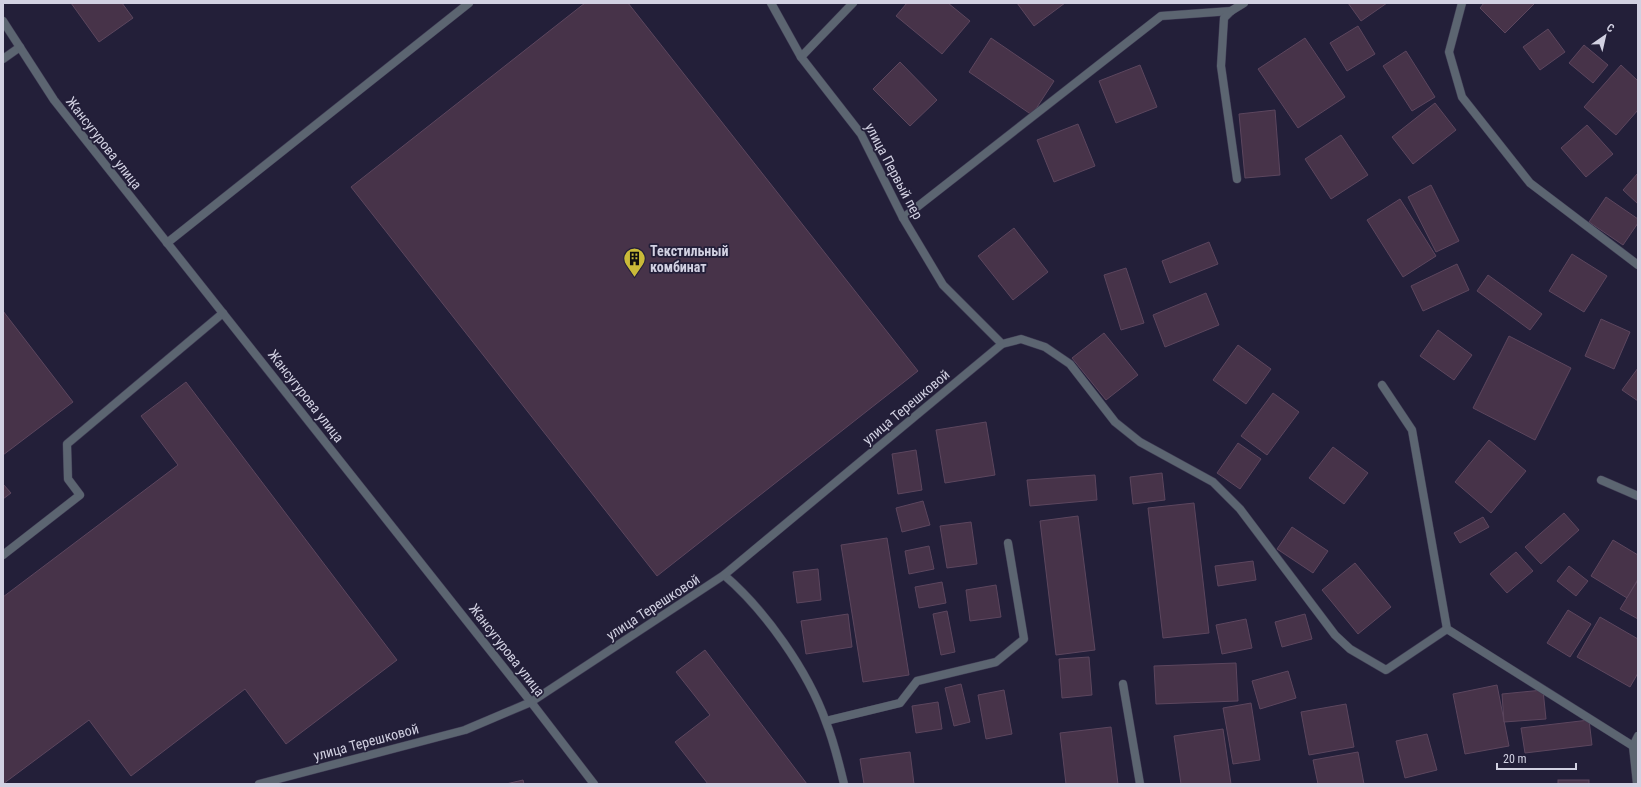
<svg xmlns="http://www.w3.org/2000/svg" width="1641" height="787" font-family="'Roboto Condensed',sans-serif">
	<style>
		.building { fill: #473349; stroke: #5c465e }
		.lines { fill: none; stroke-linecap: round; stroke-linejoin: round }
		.service-casing { stroke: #3f3b54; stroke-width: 9 }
		.minor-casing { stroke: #3f3b54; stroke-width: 9 }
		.tertiary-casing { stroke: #3f3b54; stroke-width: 9 }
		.service { stroke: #5c6571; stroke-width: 8 }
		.minor { stroke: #5c6571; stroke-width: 8 }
		.tertiary { stroke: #5c6571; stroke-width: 8 }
		.labels { text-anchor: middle; stroke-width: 3.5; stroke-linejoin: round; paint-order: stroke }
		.street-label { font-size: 14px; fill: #d2d1e2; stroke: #231f39 }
		.poi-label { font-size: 14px; font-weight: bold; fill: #d2d1e2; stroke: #231f39; text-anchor: start }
	</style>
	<rect width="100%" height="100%" fill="#231f39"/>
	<!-- building -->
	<g class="building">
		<path d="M 71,3 L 122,3 L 133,18 L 99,42 Z"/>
		<path d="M 585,3 L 628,3 L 918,371 L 657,576 L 351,187 Z"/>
		<path d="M 907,3 L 948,3 L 970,21 L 942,54 L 896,16 Z"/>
		<path d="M 1017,3 L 1065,3 L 1034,26 Z"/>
		<path d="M 1348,3 L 1387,3 L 1361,21 Z"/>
		<path d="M 1484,3 L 1535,3 L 1505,33 L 1480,8 Z"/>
		<path d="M 1358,26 L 1375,54 L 1347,71 L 1330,43 Z"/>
		<path d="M 1548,29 L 1565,52 L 1540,70 L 1523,47 Z"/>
		<path d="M 991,38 L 1054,81 L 1032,115 L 969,72 Z"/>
		<path d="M 1305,38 L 1345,97 L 1298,128 L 1258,69 Z"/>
		<path d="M 1584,45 L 1608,65 L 1593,83 L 1569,63 Z"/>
		<path d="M 1406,51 L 1435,97 L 1412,111 L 1383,66 Z"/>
		<path d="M 900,62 L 937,100 L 910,126 L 873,89 Z"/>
		<path d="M 1140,65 L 1157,107 L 1116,123 L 1099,81 Z"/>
		<path d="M 1621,65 L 1638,81 L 1638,110 L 1616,135 L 1584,107 Z"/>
		<path d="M 1435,103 L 1456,130 L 1413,164 L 1392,137 Z"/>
		<path d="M 1275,110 L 1280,175 L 1245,178 L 1239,114 Z"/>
		<path d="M 1078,124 L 1095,166 L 1054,182 L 1037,140 Z"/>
		<path d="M 1587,125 L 1613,154 L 1586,177 L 1561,148 Z"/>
		<path d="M 1341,135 L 1368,175 L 1331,199 L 1305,159 Z"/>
		<path d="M 1638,173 L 1638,204 L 1623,190 Z"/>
		<path d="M 1431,185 L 1459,241 L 1436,252 L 1408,197 Z"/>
		<path d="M 1606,197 L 1638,219 L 1638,223 L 1623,245 L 1589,222 Z"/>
		<path d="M 1400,199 L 1436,256 L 1403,277 L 1367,220 Z"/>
		<path d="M 1014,228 L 1048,272 L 1013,300 L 978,256 Z"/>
		<path d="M 1209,242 L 1218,264 L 1170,283 L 1162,261 Z"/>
		<path d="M 1572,254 L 1607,276 L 1584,312 L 1549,291 Z"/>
		<path d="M 1457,264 L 1469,290 L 1423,311 L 1411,286 Z"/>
		<path d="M 1126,268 L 1144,323 L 1121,330 L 1104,275 Z"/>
		<path d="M 1488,275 L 1542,314 L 1530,330 L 1477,291 Z"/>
		<path d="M 1206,293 L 1219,325 L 1165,347 L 1153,315 Z"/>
		<path d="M 3,311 L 73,402 L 3,455 Z"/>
		<path d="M 1601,319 L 1630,332 L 1614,369 L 1585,356 Z"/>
		<path d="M 1438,330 L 1472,355 L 1454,380 L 1420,356 Z"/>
		<path d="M 1104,333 L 1138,375 L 1106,400 L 1072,358 Z"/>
		<path d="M 1509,336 L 1571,368 L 1535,440 L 1473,408 Z"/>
		<path d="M 1238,345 L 1271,369 L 1246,404 L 1213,380 Z"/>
		<path d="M 1638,368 L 1638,401 L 1622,390 Z"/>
		<path d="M 186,382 L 397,660 L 286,744 L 245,689 L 131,776 L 89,720 L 3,784 L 3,597 L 178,465 L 141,416 Z"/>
		<path d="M 1273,393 L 1299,412 L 1267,455 L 1241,436 Z"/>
		<path d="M 986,422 L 995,475 L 945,483 L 936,430 Z"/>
		<path d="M 1489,440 L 1526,471 L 1491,513 L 1455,482 Z"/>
		<path d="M 1238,443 L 1261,459 L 1240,489 L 1217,473 Z"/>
		<path d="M 1333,447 L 1368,473 L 1344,504 L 1309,478 Z"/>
		<path d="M 916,450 L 922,490 L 898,494 L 892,454 Z"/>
		<path d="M 1162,473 L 1165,500 L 1133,504 L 1130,477 Z"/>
		<path d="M 1095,475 L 1097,500 L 1030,506 L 1027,480 Z"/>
		<path d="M 3,484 L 11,493 L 3,499 Z"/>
		<path d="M 923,501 L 930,525 L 902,532 L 896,508 Z"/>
		<path d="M 1194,503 L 1209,633 L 1163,638 L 1148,508 Z"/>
		<path d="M 1564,513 L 1579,530 L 1541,564 L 1525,547 Z"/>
		<path d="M 1078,516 L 1095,650 L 1056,655 L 1040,521 Z"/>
		<path d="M 1483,517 L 1489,527 L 1460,543 L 1454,533 Z"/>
		<path d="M 971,522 L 977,564 L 947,568 L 940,526 Z"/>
		<path d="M 1292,527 L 1328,551 L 1313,573 L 1277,549 Z"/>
		<path d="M 887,538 L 909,675 L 863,682 L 841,545 Z"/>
		<path d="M 1613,540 L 1638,555 L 1638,579 L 1627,598 L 1591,576 Z"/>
		<path d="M 929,546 L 934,569 L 909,574 L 905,551 Z"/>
		<path d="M 1516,552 L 1533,571 L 1507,593 L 1490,574 Z"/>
		<path d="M 1253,561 L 1256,580 L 1218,586 L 1215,566 Z"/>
		<path d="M 1355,563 L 1391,607 L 1358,634 L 1322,590 Z"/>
		<path d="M 1569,566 L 1588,581 L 1576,596 L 1557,581 Z"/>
		<path d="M 818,569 L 821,600 L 797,603 L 793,572 Z"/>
		<path d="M 1638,580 L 1638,619 L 1620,609 Z"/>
		<path d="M 942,582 L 946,603 L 919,608 L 915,587 Z"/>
		<path d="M 996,585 L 1001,617 L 970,621 L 966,590 Z"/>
		<path d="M 1568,610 L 1591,624 L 1570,657 L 1547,643 Z"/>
		<path d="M 947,611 L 955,652 L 941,655 L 933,614 Z"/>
		<path d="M 848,614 L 852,647 L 806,654 L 801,621 Z"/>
		<path d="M 1305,614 L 1312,639 L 1282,647 L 1275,622 Z"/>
		<path d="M 1600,617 L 1638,639 L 1638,673 L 1630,687 L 1577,657 Z"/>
		<path d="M 1246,619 L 1252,648 L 1222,654 L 1216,625 Z"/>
		<path d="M 705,650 L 807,784 L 708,784 L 675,742 L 710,715 L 676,672 Z"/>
		<path d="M 1089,657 L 1092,695 L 1062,698 L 1059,659 Z"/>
		<path d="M 1236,663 L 1238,701 L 1156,704 L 1154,666 Z"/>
		<path d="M 1288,671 L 1296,698 L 1260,709 L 1252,681 Z"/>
		<path d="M 961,684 L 970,722 L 954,726 L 945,688 Z"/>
		<path d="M 1497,685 L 1509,746 L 1465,754 L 1453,694 Z"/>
		<path d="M 1004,690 L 1012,734 L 986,739 L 978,695 Z"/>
		<path d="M 1543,690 L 1546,719 L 1504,722 L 1502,694 Z"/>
		<path d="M 938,702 L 942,729 L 916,733 L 912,706 Z"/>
		<path d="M 1251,703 L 1260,760 L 1233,764 L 1223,708 Z"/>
		<path d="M 1346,704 L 1354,747 L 1309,755 L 1301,712 Z"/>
		<path d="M 1589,720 L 1592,745 L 1525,753 L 1521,728 Z"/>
		<path d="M 1111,727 L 1118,784 L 1066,784 L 1060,733 Z"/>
		<path d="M 1223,729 L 1231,784 L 1181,784 L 1174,736 Z"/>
		<path d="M 1427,734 L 1437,770 L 1405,778 L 1396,741 Z"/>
		<path d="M 910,752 L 914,784 L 864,784 L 860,759 Z"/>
		<path d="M 1358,752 L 1364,784 L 1318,784 L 1313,760 Z"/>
		<path d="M 523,780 L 524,784 L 506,784 Z"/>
		<rect x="1558" y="780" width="31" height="4"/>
	</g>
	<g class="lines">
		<defs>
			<g id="service">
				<path d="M 1462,3 L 1449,52 L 1462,97 L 1530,183 L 1638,265"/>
				<path d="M 3,59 L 20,47"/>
				<path d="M 903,218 L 1161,16 L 1231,11"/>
				<path d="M 167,243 L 469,3"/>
				<path d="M 1382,385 L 1412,430 L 1447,629 L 1633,746"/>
				<path d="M 1601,480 L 1638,496"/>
				<path d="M 3,555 L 80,495 L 68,479 L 67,444 L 223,313"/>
				<path d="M 1123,684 L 1140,784"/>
				<path d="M 826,721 L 900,703 L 917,681 L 996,662 L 1024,639 L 1008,543"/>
			</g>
			<g id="minor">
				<path d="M 771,3 L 801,57 L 861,134 L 903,218 L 943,285 L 1002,344"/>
				<path d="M 801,57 L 853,3"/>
				<path d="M 1237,179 L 1221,66 L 1224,18 L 1231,11 L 1244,3"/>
				<path d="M 724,575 C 765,610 808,671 826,722 C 834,742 839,763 844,784"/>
				<path d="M 531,702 L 724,575 L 1002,344 L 1021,339 L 1045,347 L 1070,364 L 1115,422 L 1140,442 L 1213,482 L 1240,509 L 1335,635 L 1350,649 L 1386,670 L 1447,629"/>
				<path d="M 1637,784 L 1633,746 L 1638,736"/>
			</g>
			<g id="tertiary">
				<path d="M 3,21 L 54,100 L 531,702 L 594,784"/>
				<path d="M 259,784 L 465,730 L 531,702"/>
			</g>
		</defs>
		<!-- service casing -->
		<use href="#service" class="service-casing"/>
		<!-- minor casing -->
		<use href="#minor" class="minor-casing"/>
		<!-- tertiary casing -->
		<use href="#tertiary" class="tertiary-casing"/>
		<!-- service -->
		<use href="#service" class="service"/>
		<!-- minor -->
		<use href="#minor" class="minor"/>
		<!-- tertiary -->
		<use href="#tertiary" class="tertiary"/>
	</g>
	<!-- icons -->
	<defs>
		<symbol id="building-pin" viewBox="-11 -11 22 30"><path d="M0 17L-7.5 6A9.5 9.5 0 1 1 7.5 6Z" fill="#caba39" stroke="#231f39"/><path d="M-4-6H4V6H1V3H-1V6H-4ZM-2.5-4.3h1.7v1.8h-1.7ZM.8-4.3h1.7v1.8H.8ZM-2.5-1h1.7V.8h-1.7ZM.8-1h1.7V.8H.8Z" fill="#111"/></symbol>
	</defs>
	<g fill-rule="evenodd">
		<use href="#building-pin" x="622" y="246" width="25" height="34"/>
	</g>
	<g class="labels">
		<!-- street labels -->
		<g class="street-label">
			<text transform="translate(104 143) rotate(52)" y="5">Жансугурова улица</text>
			<text transform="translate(894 171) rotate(62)" y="5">улица Первый пер</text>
			<text transform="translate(306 396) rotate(52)" y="5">Жансугурова улица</text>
			<text transform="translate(906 407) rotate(-40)" y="5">улица Терешковой</text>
			<text transform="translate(653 607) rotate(-33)" y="5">улица Терешковой</text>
			<text transform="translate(507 650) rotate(52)" y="5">Жансугурова улица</text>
			<text transform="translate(366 742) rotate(-15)" y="5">улица Терешковой</text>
		</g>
		<!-- poi labels -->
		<g class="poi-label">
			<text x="650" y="256">Текстильный<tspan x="650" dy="16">комбинат</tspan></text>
		</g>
	</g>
	<!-- border -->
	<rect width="1641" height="787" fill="none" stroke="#d2d1e2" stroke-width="8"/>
	<!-- north arrow -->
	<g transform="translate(1605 36) rotate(34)" stroke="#231f39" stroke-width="3" paint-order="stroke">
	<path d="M0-3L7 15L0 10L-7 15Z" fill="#d2d1e2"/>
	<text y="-6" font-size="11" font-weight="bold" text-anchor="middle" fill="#d2d1e2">С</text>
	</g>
	<!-- scale -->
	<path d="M1497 763v6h79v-6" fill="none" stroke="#d2d1e2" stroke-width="2"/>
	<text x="1503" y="763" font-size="12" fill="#d2d1e2" stroke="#231f39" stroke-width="3" paint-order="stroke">20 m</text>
</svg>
